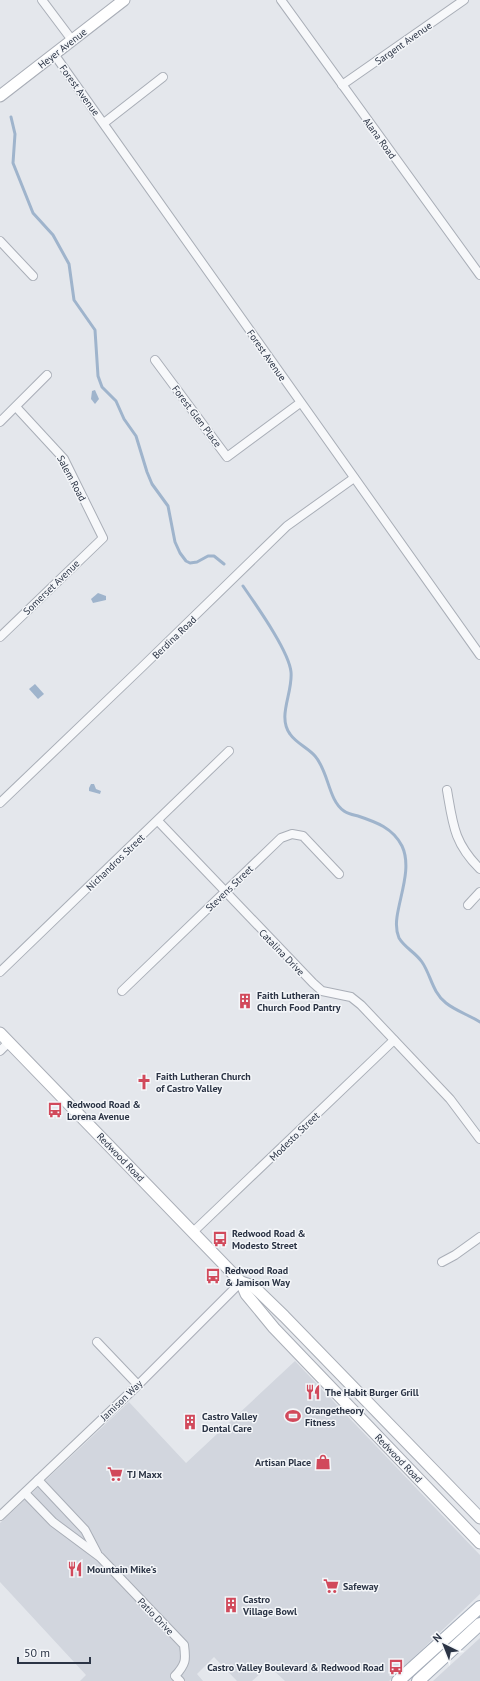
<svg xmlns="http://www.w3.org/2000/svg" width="480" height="1681" font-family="'PT Sans',sans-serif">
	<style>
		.built { fill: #d2d6de }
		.water { fill: #9fb4cc }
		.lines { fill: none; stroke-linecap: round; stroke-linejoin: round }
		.stream { stroke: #9fb4cc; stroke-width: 3 }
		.street-casing { stroke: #a9aeb7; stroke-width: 10 }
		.secondary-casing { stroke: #a9aeb7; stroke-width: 13 }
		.primary-casing { stroke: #a3abb8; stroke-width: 14 }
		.street { stroke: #f7f8fa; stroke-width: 8 }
		.secondary { stroke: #fff; stroke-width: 11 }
		.primary { stroke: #fff; stroke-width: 12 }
		.labels { text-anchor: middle; stroke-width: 3; stroke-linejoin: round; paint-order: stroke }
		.street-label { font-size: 10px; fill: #2b3445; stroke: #f4f6f9 }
		.poi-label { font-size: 10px; font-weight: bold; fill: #2b3445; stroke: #f4f6f9; text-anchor: start }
	</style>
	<rect width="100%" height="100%" fill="#e4e7ec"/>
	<!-- built -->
	<g class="built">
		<path d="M 295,1361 L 480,1555 L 480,1594 L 389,1681 L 285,1681 L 269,1666 L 252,1681 L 237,1681 L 214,1657 L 197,1674 L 203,1681 L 80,1681 L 86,1675 L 0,1582 L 0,1523 L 129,1402 L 186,1463 Z"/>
		<path d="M 480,1638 L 480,1681 L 433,1681 Z"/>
	</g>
	<!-- water -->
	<g class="water">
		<path d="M 95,390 L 99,399 L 95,404 L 91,399 L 92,391 Z"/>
		<path d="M 98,593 L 106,596 L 106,600 L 93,603 L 91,599 Z"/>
		<path d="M 35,684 L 44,694 L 38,699 L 29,689 Z"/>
		<path d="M 91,784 L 94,784 L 96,789 L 101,791 L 100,794 L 89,791 L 89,788 Z"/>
	</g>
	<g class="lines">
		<!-- stream -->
		<g class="stream">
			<path d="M 11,117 L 15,134 L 13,163 L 33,213 L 53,235 L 69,264 L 74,300 L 95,330 L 98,376 L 102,387 L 116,401 L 124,419 L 136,436 L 147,472 L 152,484 L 168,506 L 175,542 L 180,553 L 186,561 L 190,563 L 197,562 L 208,556 L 214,556 L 224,564"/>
			<path d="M 243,586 C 256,605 289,651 291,672 C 293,693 277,716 290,734 C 296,743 308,748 315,756 C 329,772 328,800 344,811 C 348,814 354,815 358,816 C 376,822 393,828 402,846 C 412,867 400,895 397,917 C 396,924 396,931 399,938 C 405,948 415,952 422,962 C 431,975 432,992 446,1003 C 456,1011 469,1015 480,1022"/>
		</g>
		<defs>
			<g id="street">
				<path d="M 42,0 L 72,40"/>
				<path d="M 281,0 L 480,275"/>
				<path d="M 54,54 L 480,655"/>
				<path d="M 342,85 L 464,0"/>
				<path d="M 104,123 L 163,77"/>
				<path d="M 0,241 L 33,276"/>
				<path d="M 155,360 L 227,457 L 300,403"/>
				<path d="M 0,422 L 47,375"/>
				<path d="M 0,637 L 103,538 L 64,459 L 16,407"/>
				<path d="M 447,790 C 453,825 454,843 480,869"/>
				<path d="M 0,803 L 141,668 L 287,526 L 354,478"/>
				<path d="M 158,821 L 313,983 L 322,991 L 351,997 L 361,1005 L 450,1099 L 480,1139"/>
				<path d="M 468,905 L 480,892"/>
				<path d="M 0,972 L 229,751"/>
				<path d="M 122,991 L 281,838 L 292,834 L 303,836 L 339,874"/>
				<path d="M 0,1051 L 9,1042"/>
				<path d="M 193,1232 L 394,1040"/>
				<path d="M 442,1262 L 455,1255 L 480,1237"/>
				<path d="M 97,1342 L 138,1385"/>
				<path d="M 38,1480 L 85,1530 L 97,1553"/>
				<path d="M 25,1493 L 53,1522 L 100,1557 L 184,1645 C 186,1660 186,1664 175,1676 L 180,1681"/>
				<path d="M 0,1516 L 138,1385 L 241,1282"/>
			</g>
			<g id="secondary">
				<path d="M 0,96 L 124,0"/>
				<path d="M 0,1033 L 241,1282 L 246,1294 L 274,1328 L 480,1543"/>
				<path d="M 241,1282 L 253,1286 L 284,1316 L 480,1518"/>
			</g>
			<g id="primary">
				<path d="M 398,1681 L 480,1607"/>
				<path d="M 418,1681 L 480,1624"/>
			</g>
		</defs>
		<!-- street casing -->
		<use href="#street" class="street-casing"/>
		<!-- secondary casing -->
		<use href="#secondary" class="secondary-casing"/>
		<!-- primary casing -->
		<use href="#primary" class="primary-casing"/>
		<!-- street -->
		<use href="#street" class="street"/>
		<!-- secondary -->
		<use href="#secondary" class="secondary"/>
		<!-- primary -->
		<use href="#primary" class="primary"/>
	</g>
	<!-- icons -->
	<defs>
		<symbol id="building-bare" viewBox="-9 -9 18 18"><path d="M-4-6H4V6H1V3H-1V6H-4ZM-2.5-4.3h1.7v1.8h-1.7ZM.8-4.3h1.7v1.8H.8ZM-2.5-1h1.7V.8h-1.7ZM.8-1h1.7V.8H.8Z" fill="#d1495b" stroke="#f4f6f9" stroke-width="2.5" paint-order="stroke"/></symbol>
		<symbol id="church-bare" viewBox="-9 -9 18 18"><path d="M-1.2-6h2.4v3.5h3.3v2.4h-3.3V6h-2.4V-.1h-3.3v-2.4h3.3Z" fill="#d1495b" stroke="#f4f6f9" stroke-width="2.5" paint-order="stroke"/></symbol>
		<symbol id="bus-bare" viewBox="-9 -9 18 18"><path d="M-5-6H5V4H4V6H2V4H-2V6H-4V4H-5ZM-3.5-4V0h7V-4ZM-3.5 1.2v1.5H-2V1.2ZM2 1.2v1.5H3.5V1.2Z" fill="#d1495b" stroke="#f4f6f9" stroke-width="2.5" paint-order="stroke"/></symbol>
		<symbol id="restaurant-bare" viewBox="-9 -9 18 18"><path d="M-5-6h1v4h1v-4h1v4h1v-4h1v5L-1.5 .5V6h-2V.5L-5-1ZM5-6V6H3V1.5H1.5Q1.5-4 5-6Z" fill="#d1495b" stroke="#f4f6f9" stroke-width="2.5" paint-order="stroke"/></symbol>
		<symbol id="stadium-bare" viewBox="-9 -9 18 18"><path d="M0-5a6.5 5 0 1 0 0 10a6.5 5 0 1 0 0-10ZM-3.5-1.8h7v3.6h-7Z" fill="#d1495b" stroke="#f4f6f9" stroke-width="2.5" paint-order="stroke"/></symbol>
		<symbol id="shop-bare" viewBox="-9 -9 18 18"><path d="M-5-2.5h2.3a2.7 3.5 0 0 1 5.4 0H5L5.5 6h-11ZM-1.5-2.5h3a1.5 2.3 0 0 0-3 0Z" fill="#d1495b" stroke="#f4f6f9" stroke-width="2.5" paint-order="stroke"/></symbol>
		<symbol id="supermarket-bare" viewBox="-9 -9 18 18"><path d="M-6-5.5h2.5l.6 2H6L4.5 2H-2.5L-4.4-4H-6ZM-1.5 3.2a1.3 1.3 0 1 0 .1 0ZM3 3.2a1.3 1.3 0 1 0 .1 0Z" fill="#d1495b" stroke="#f4f6f9" stroke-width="2.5" paint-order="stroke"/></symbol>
	</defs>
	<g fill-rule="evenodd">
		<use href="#building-bare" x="234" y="990" width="22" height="22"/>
		<use href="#church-bare" x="133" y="1071" width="22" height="22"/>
		<use href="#bus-bare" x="44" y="1099" width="22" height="22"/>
		<use href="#bus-bare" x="209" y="1228" width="22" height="22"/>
		<use href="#bus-bare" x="202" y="1265" width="22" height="22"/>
		<use href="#restaurant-bare" x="302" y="1381" width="22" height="22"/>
		<use href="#stadium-bare" x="282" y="1405" width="22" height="22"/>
		<use href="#building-bare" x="179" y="1411" width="22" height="22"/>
		<use href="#shop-bare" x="312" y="1451" width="22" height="22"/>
		<use href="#supermarket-bare" x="104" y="1463" width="22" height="22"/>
		<use href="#restaurant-bare" x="64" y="1558" width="22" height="22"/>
		<use href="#supermarket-bare" x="320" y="1575" width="22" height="22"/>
		<use href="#building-bare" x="220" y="1594" width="22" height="22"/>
		<use href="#bus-bare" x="385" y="1656" width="22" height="22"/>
	</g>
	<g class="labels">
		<!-- street labels -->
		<g class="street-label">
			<text transform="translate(403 43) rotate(-35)" y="4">Sargent Avenue</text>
			<text transform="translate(62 48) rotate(-38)" y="4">Heyer Avenue</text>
			<text transform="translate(80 90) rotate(54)" y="4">Forest Avenue</text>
			<text transform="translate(380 138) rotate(54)" y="4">Alana Road</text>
			<text transform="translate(267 355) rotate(55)" y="4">Forest Avenue</text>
			<text transform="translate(197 416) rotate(53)" y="4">Forest Glen Place</text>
			<text transform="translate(72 478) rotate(62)" y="4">Salem Road</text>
			<text transform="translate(51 587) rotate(-44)" y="4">Somerset Avenue</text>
			<text transform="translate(174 637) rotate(-44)" y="4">Berdina Road</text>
			<text transform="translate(115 862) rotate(-44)" y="4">Nichandros Street</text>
			<text transform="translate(229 888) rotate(-44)" y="4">Stevens Street</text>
			<text transform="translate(282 952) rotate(46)" y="4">Catalina Drive</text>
			<text transform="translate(294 1136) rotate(-44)" y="4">Modesto Street</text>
			<text transform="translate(121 1157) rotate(46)" y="4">Redwood Road</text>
			<text transform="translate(121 1400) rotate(-44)" y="4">Jamison Way</text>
			<text transform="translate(399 1458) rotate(46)" y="4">Redwood Road</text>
			<text transform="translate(156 1616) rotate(46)" y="4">Patio Drive</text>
		</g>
		<!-- poi labels -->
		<g class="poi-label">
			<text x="257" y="999">Faith Lutheran<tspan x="257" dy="12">Church Food Pantry</tspan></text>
			<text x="156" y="1080">Faith Lutheran Church<tspan x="156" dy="12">of Castro Valley</tspan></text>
			<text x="67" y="1108">Redwood Road &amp;<tspan x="67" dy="12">Lorena Avenue</tspan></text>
			<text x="232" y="1237">Redwood Road &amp;<tspan x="232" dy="12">Modesto Street</tspan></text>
			<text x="225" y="1274">Redwood Road<tspan x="225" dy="12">&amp; Jamison Way</tspan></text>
			<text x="325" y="1396">The Habit Burger Grill</text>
			<text x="305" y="1414">Orangetheory<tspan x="305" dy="12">Fitness</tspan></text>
			<text x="202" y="1420">Castro Valley<tspan x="202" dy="12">Dental Care</tspan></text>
			<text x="311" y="1466" text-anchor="end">Artisan Place</text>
			<text x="127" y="1478">TJ Maxx</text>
			<text x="87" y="1573">Mountain Mike's</text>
			<text x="343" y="1590">Safeway</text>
			<text x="243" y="1603">Castro<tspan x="243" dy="12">Village Bowl</tspan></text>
			<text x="384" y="1671" text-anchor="end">Castro Valley Boulevard &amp; Redwood Road</text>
		</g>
	</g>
	<!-- north arrow -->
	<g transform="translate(444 1645) rotate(317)" stroke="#f4f6f9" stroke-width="3" paint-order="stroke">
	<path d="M0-3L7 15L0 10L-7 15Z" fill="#2b3445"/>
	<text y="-6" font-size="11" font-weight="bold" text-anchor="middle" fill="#2b3445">N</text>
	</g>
	<!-- scale -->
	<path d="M18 1657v6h72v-6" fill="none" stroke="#2b3445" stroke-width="2"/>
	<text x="24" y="1657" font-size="12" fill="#2b3445" stroke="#f4f6f9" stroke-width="3" paint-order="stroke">50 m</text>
</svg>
